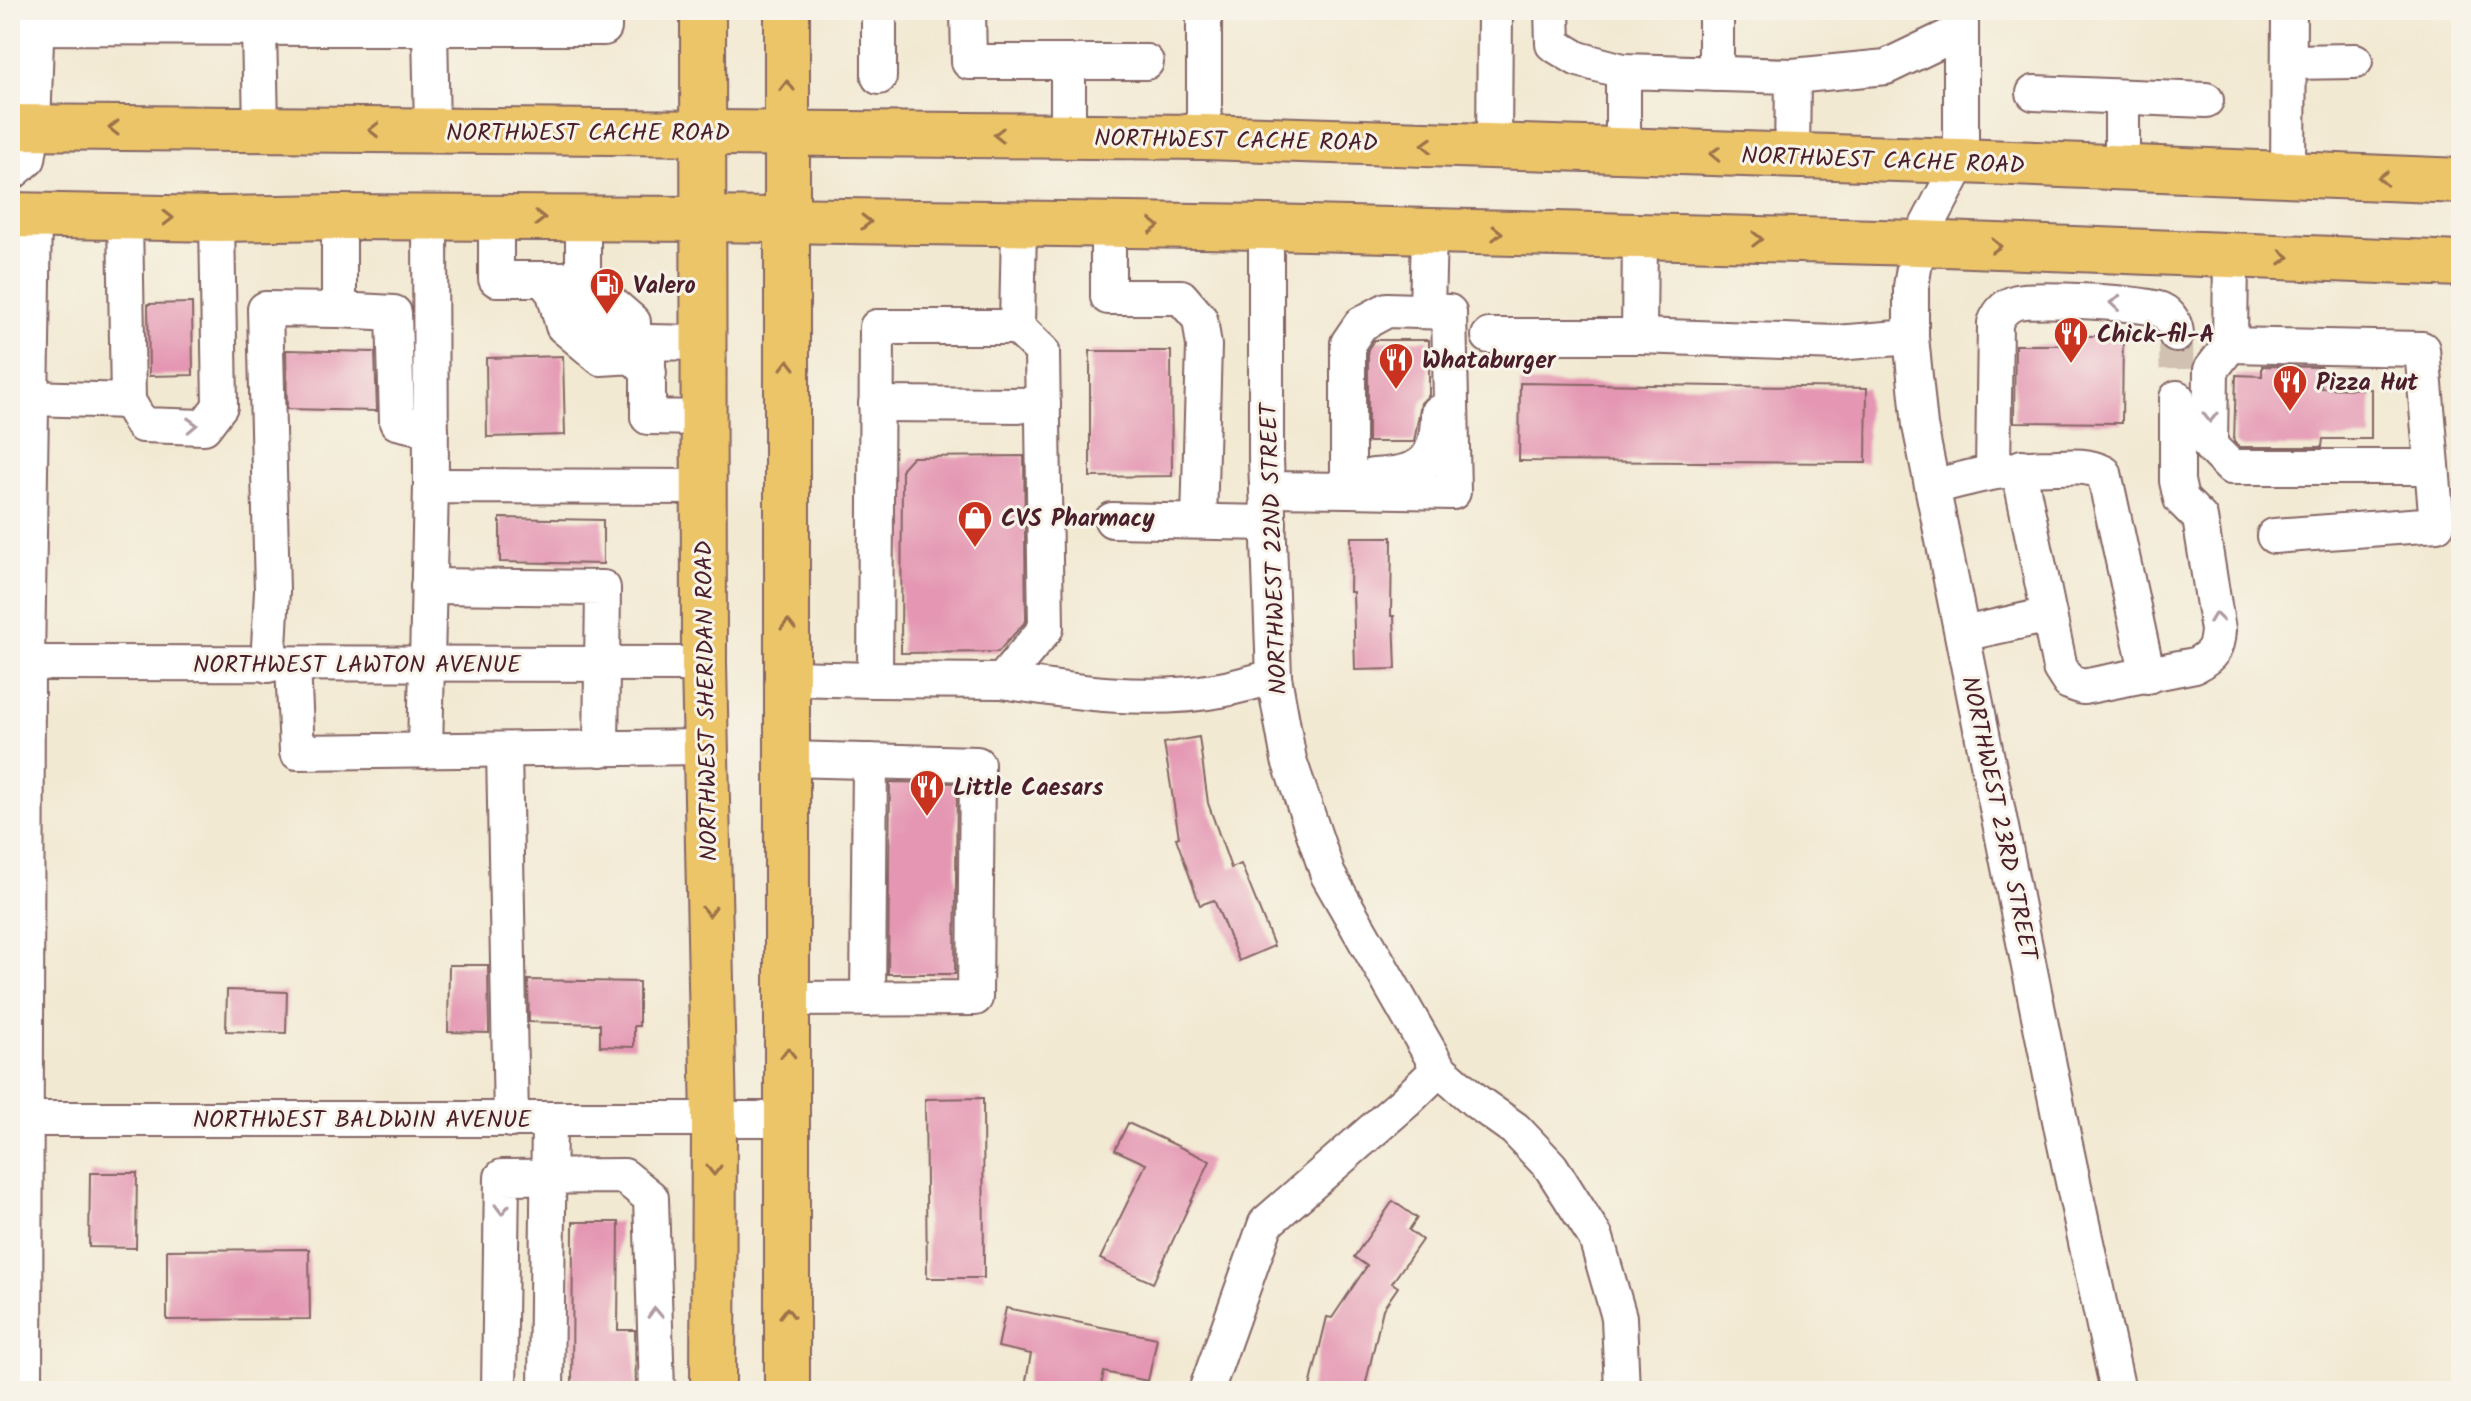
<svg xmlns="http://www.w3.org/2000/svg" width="2471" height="1401" font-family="Kalam,sans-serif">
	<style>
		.building { fill: #e496b2 }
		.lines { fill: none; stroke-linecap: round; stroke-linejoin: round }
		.minor-tunnel { stroke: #d0c1b1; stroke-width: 34; stroke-dasharray: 34 17; stroke-linecap: butt }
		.minor-casing { stroke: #856665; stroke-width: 38 }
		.major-casing { stroke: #856665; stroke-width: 48 }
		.minor { stroke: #fff; stroke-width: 34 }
		.major { stroke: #edc569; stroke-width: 44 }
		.oneway { stroke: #9c724a }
		.oneway2 { stroke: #ae9aa0 }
		.labels { text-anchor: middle; stroke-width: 6; stroke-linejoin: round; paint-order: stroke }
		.street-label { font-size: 24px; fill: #4a1f2b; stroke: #f7f3e8 }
		.poi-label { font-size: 24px; font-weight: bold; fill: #4a1f2b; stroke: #f7f3e8; text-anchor: start }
	</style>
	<rect width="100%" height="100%" fill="#f7f3e8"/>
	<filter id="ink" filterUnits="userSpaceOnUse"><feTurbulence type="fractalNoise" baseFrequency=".0125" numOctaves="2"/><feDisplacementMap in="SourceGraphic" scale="16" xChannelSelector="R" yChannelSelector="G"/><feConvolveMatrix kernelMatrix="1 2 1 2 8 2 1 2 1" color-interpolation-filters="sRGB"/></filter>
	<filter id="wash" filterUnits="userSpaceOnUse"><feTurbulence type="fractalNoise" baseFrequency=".006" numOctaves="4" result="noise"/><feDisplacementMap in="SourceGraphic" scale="32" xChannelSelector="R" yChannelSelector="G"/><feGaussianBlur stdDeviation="1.8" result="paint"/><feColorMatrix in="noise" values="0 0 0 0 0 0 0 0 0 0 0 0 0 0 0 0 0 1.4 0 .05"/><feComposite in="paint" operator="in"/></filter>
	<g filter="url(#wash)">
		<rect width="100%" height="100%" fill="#f2e9d2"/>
		<g id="blocks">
			<!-- building -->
			<g class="building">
				<path d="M 192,303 L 193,375 L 149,376 L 148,304 Z"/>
				<path d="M 2062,336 L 2123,336 L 2122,423 L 2014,422 L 2015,345 L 2062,345 Z"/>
				<path d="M 1374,340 L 1429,340 L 1429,395 L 1421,403 L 1414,442 L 1368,442 L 1368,349 Z"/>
				<path d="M 286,350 L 375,352 L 377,411 L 287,409 Z"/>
				<path d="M 1090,351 L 1171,351 L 1172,476 L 1090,477 Z"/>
				<path d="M 563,356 L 565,435 L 487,437 L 486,358 Z"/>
				<path d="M 2262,366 L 2321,367 L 2321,388 L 2371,389 L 2371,439 L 2323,439 L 2322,447 L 2239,447 L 2234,442 L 2236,375 L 2262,376 Z"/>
				<path d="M 1520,383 L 1867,388 L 1866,463 L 1519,461 Z"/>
				<path d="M 1024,456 L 1026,621 L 998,652 L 901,653 L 902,468 L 912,457 Z"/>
				<path d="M 500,518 L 603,520 L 603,564 L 500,562 Z"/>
				<path d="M 1351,537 L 1392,537 L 1391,616 L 1394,616 L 1396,669 L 1355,670 L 1353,592 L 1350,592 Z"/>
				<path d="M 1199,737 L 1208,803 L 1231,868 L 1241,864 L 1274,946 L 1239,961 L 1214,900 L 1200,905 L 1176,838 L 1179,837 L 1164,743 Z"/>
				<path d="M 890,782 L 957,783 L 955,974 L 888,974 Z"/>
				<path d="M 449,965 L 488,965 L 489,1033 L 448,1032 Z"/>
				<path d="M 528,980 L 639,982 L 639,1026 L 634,1026 L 634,1047 L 600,1046 L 600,1024 L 529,1022 Z"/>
				<path d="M 227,990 L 287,992 L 286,1033 L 226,1031 Z"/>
				<path d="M 983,1098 L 984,1278 L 927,1278 L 925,1099 Z"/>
				<path d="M 1128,1123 L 1210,1161 L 1153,1283 L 1100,1259 L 1146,1164 L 1115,1150 Z"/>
				<path d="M 90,1173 L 137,1173 L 136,1248 L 89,1247 Z"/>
				<path d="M 1393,1201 L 1417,1218 L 1409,1230 L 1422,1240 L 1392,1283 L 1398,1287 L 1383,1309 L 1364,1391 L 1309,1391 L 1327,1317 L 1332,1318 L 1367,1266 L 1354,1257 Z"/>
				<path d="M 573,1222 L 619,1222 L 618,1330 L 635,1330 L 636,1391 L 572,1391 Z"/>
				<path d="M 309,1249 L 310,1319 L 167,1320 L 167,1250 Z"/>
				<path d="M 1006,1308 L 1157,1338 L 1148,1381 L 1104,1372 L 1100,1391 L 1024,1391 L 1031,1354 L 998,1347 Z"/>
			</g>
		</g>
	</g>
	<g filter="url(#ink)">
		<use href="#blocks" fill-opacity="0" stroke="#856665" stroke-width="2"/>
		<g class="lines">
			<!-- minor-tunnel -->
			<path class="minor-tunnel" d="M 2176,335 L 2177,398"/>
			<defs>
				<g id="minor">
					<path d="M 339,10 L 339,28 L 604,28 L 604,10"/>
					<path d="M 879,10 L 879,77"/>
					<path d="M 968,10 L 969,62 L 1146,62"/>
					<path d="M 1552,10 L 1553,44 L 1578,59 L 1623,71"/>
					<path d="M 1961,10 L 1961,161 L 1918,243 L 1911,287 L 1911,337 L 1920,426 L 2063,1135 L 2118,1391"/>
					<path d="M 10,27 L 339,28"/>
					<path d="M 259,28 L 261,128"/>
					<path d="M 430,28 L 432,131"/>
					<path d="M 1068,62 L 1068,136"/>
					<path d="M 2289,62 L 2355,61"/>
					<path d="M 1716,74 L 1716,10"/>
					<path d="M 1793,76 L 1886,67 L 1961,31"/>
					<path d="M 2034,93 L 2206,100"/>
					<path d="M 2122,97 L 2122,168"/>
					<path d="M 1204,137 L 1204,10"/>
					<path d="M 1494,147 L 1495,10"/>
					<path d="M 1623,150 L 1623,71 L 1793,76 L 1792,157"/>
					<path d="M 10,174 L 28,159 L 33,128 L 37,10"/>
					<path d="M 2288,174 L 2289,10"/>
					<path d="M 430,217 L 431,486"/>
					<path d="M 496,218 L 496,279 L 583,279 L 583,218"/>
					<path d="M 1108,226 L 1108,297 L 1181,297 L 1200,319 L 1204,346 L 1199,521"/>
					<path d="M 1266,227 L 1266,459 L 1274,677 L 1289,760 L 1328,875 L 1439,1069 L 1477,1102 L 1515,1129 L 1551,1167 L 1596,1238 L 1619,1317 L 1622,1391"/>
					<path d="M 2231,255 L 2230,345 L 2211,370 L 2210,446 L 2231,467 L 2432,467"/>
					<path d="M 543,279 L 554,293 L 578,308 L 633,356 L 601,358 L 563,326 L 554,293 L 596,290 L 633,322 L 633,356 L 649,373"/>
					<path d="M 339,310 L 394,313 L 397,422 L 431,430"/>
					<path d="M 1387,310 L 1449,312 L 1453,492 L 1348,490 L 1348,343 L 1361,324 Z"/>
					<path d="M 1427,310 L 1429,231"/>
					<path d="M 1489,336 L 1639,336 L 1640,236"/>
					<path d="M 1639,336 L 1837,343 L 1911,337"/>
					<path d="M 703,343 L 648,342 L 648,417 L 704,418"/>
					<path d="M 2230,345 L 2422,349 L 2437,524 L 2274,536"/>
					<path d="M 31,398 L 128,401 L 125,217"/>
					<path d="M 128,401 L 142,425 L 204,427 L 220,406 L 217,219"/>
					<path d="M 876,404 L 1043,405"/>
					<path d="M 2022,467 L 2022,485 L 2060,668 L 2069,682 L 2083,687 L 2195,665 C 2212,656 2217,649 2218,630 L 2200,518 L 2181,499 L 2177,481 L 2177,398"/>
					<path d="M 1993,471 L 1995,323 C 1999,313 2006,305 2017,302 C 2035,298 2145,302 2161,310 C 2170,314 2176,325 2176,335"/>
					<path d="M 1373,476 C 1420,474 1438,464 1438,413"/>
					<path d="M 1933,487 C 1977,475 2009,467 2056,467 C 2074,466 2088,465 2104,473 L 2148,676"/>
					<path d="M 1267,489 L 1348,490"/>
					<path d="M 1112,520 L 1269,523"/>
					<path d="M 428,586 L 603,588 L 601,749"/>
					<path d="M 1963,634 L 2049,615"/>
					<path d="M 10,663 L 704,664"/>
					<path d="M 268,665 L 272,591 L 265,309 L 339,310 L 339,217"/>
					<path d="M 293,665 L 297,752 L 705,747"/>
					<path d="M 788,678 L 875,680 L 877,327 L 1017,327 L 1019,226"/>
					<path d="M 875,680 L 1002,681 L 1046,628 L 1042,351 L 1017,327"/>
					<path d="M 1002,681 C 1073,692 1149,703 1220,690 C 1238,687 1256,681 1274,677"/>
					<path d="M 504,750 L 511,1120"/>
					<path d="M 425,751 L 431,486 L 704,487"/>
					<path d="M 788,759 L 977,764 L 975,998 L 788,999"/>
					<path d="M 868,999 L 870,761"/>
					<path d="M 10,1119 L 788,1119"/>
					<path d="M 25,1391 L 27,663 L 34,215"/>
					<path d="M 499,1391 L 502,1177 L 624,1176 L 651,1198 L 657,1391"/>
					<path d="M 546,1391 L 549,1119"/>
					<path d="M 1206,1391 L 1266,1223 L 1405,1102 L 1439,1069"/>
				</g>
				<g id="major">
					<path d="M 703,10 L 704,664 L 714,1119 L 713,1391"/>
					<path d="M 787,10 L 787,1391"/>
					<path d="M 10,127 L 1204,137 L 1961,161 L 2461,181"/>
					<path d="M 10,215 L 217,219 L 339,217 L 704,219 L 1266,227 L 1918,243 L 2461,264"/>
				</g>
			</defs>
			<!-- minor casing -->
			<use href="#minor" class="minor-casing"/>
			<!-- major casing -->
			<use href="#major" class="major-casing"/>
			<!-- minor -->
			<use href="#minor" class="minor"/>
			<!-- major -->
			<use href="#major" class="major"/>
		</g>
		<!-- one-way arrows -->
		<defs><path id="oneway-chevron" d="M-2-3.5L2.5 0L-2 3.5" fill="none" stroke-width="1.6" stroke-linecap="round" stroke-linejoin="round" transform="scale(2)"/></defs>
		<g class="oneway">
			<use href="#oneway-chevron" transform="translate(787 86) rotate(-90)"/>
			<use href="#oneway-chevron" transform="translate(114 128) rotate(180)"/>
			<use href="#oneway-chevron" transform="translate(374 130) rotate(-179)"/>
			<use href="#oneway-chevron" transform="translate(999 135) rotate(-179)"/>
			<use href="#oneway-chevron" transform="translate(1427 145) rotate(-178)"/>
			<use href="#oneway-chevron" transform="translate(1715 154) rotate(-178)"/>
			<use href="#oneway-chevron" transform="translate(2383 178) rotate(-178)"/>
			<use href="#oneway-chevron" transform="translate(168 218) rotate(1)"/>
			<use href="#oneway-chevron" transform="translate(540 218)"/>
			<use href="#oneway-chevron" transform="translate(866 222) rotate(1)"/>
			<use href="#oneway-chevron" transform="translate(1154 226)"/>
			<use href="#oneway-chevron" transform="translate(1497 233) rotate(1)"/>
			<use href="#oneway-chevron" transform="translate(1757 239) rotate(1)"/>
			<use href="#oneway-chevron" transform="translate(1996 246) rotate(2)"/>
			<use href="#oneway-chevron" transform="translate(2284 257) rotate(2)"/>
			<use href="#oneway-chevron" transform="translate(788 365) rotate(-90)"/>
			<use href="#oneway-chevron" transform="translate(788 625) rotate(-90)"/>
			<use href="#oneway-chevron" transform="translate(709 911) rotate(89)"/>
			<use href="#oneway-chevron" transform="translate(788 1053) rotate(-90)"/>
			<use href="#oneway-chevron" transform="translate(714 1170) rotate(90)"/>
			<use href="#oneway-chevron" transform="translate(787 1313) rotate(-90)"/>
		</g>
		<g class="oneway2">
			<use href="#oneway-chevron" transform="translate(2115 303) rotate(-175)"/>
			<use href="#oneway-chevron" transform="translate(2210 417) rotate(91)"/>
			<use href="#oneway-chevron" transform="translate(192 425) rotate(-2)"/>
			<use href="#oneway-chevron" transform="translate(2216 618) rotate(-97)"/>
			<use href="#oneway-chevron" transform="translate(502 1209) rotate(91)"/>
			<use href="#oneway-chevron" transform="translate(655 1313) rotate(-92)"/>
		</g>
	</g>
	<!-- icons -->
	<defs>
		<symbol id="fuel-pin" viewBox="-11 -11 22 30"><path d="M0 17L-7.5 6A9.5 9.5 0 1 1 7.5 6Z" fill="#c8321e" stroke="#f7f3e8"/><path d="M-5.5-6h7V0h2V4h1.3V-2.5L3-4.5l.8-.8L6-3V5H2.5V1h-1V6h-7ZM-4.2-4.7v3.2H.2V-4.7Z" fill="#fff"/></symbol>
		<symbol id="restaurant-pin" viewBox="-11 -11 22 30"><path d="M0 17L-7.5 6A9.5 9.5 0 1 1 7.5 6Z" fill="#c8321e" stroke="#f7f3e8"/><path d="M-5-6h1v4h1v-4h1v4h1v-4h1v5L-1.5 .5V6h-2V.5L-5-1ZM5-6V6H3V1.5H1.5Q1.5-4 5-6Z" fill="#fff"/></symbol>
		<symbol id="shop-pin" viewBox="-11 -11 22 30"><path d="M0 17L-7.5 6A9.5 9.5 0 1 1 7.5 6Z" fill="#c8321e" stroke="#f7f3e8"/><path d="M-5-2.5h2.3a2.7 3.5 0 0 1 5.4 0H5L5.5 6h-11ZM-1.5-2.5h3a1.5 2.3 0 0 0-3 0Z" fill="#fff"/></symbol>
	</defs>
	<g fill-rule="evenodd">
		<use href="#fuel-pin" x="587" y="265" width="40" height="54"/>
		<use href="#restaurant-pin" x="2051" y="314" width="40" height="54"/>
		<use href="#restaurant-pin" x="1376" y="340" width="40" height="54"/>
		<use href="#restaurant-pin" x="2270" y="362" width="40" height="54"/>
		<use href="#shop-pin" x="955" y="498" width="40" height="54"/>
		<use href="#restaurant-pin" x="907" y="767" width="40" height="54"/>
	</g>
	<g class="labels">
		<!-- street labels -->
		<g class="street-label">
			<text x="588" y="140">NORTHWEST CACHE ROAD</text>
			<text transform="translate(1236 140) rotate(1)" y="8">NORTHWEST CACHE ROAD</text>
			<text transform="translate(1883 160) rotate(2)" y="8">NORTHWEST CACHE ROAD</text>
			<text transform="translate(1273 549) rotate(-92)" y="8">NORTHWEST 22ND STREET</text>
			<text x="357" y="672">NORTHWEST LAWTON AVENUE</text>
			<text transform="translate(706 701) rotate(-91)" y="8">NORTHWEST SHERIDAN ROAD</text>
			<text transform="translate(2000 818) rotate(78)" y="8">NORTHWEST 23RD STREET</text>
			<text x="362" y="1127">NORTHWEST BALDWIN AVENUE</text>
		</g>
		<!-- poi labels -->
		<g class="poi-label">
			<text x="633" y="293">Valero</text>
			<text x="2097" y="342">Chick-fil-A</text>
			<text x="1422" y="368">Whataburger</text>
			<text x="2316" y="390">Pizza Hut</text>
			<text x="1001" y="526">CVS Pharmacy</text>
			<text x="953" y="795">Little Caesars</text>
		</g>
	</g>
	<!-- margin -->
	<rect width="2471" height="1401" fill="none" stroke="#f7f3e8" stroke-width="40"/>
</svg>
